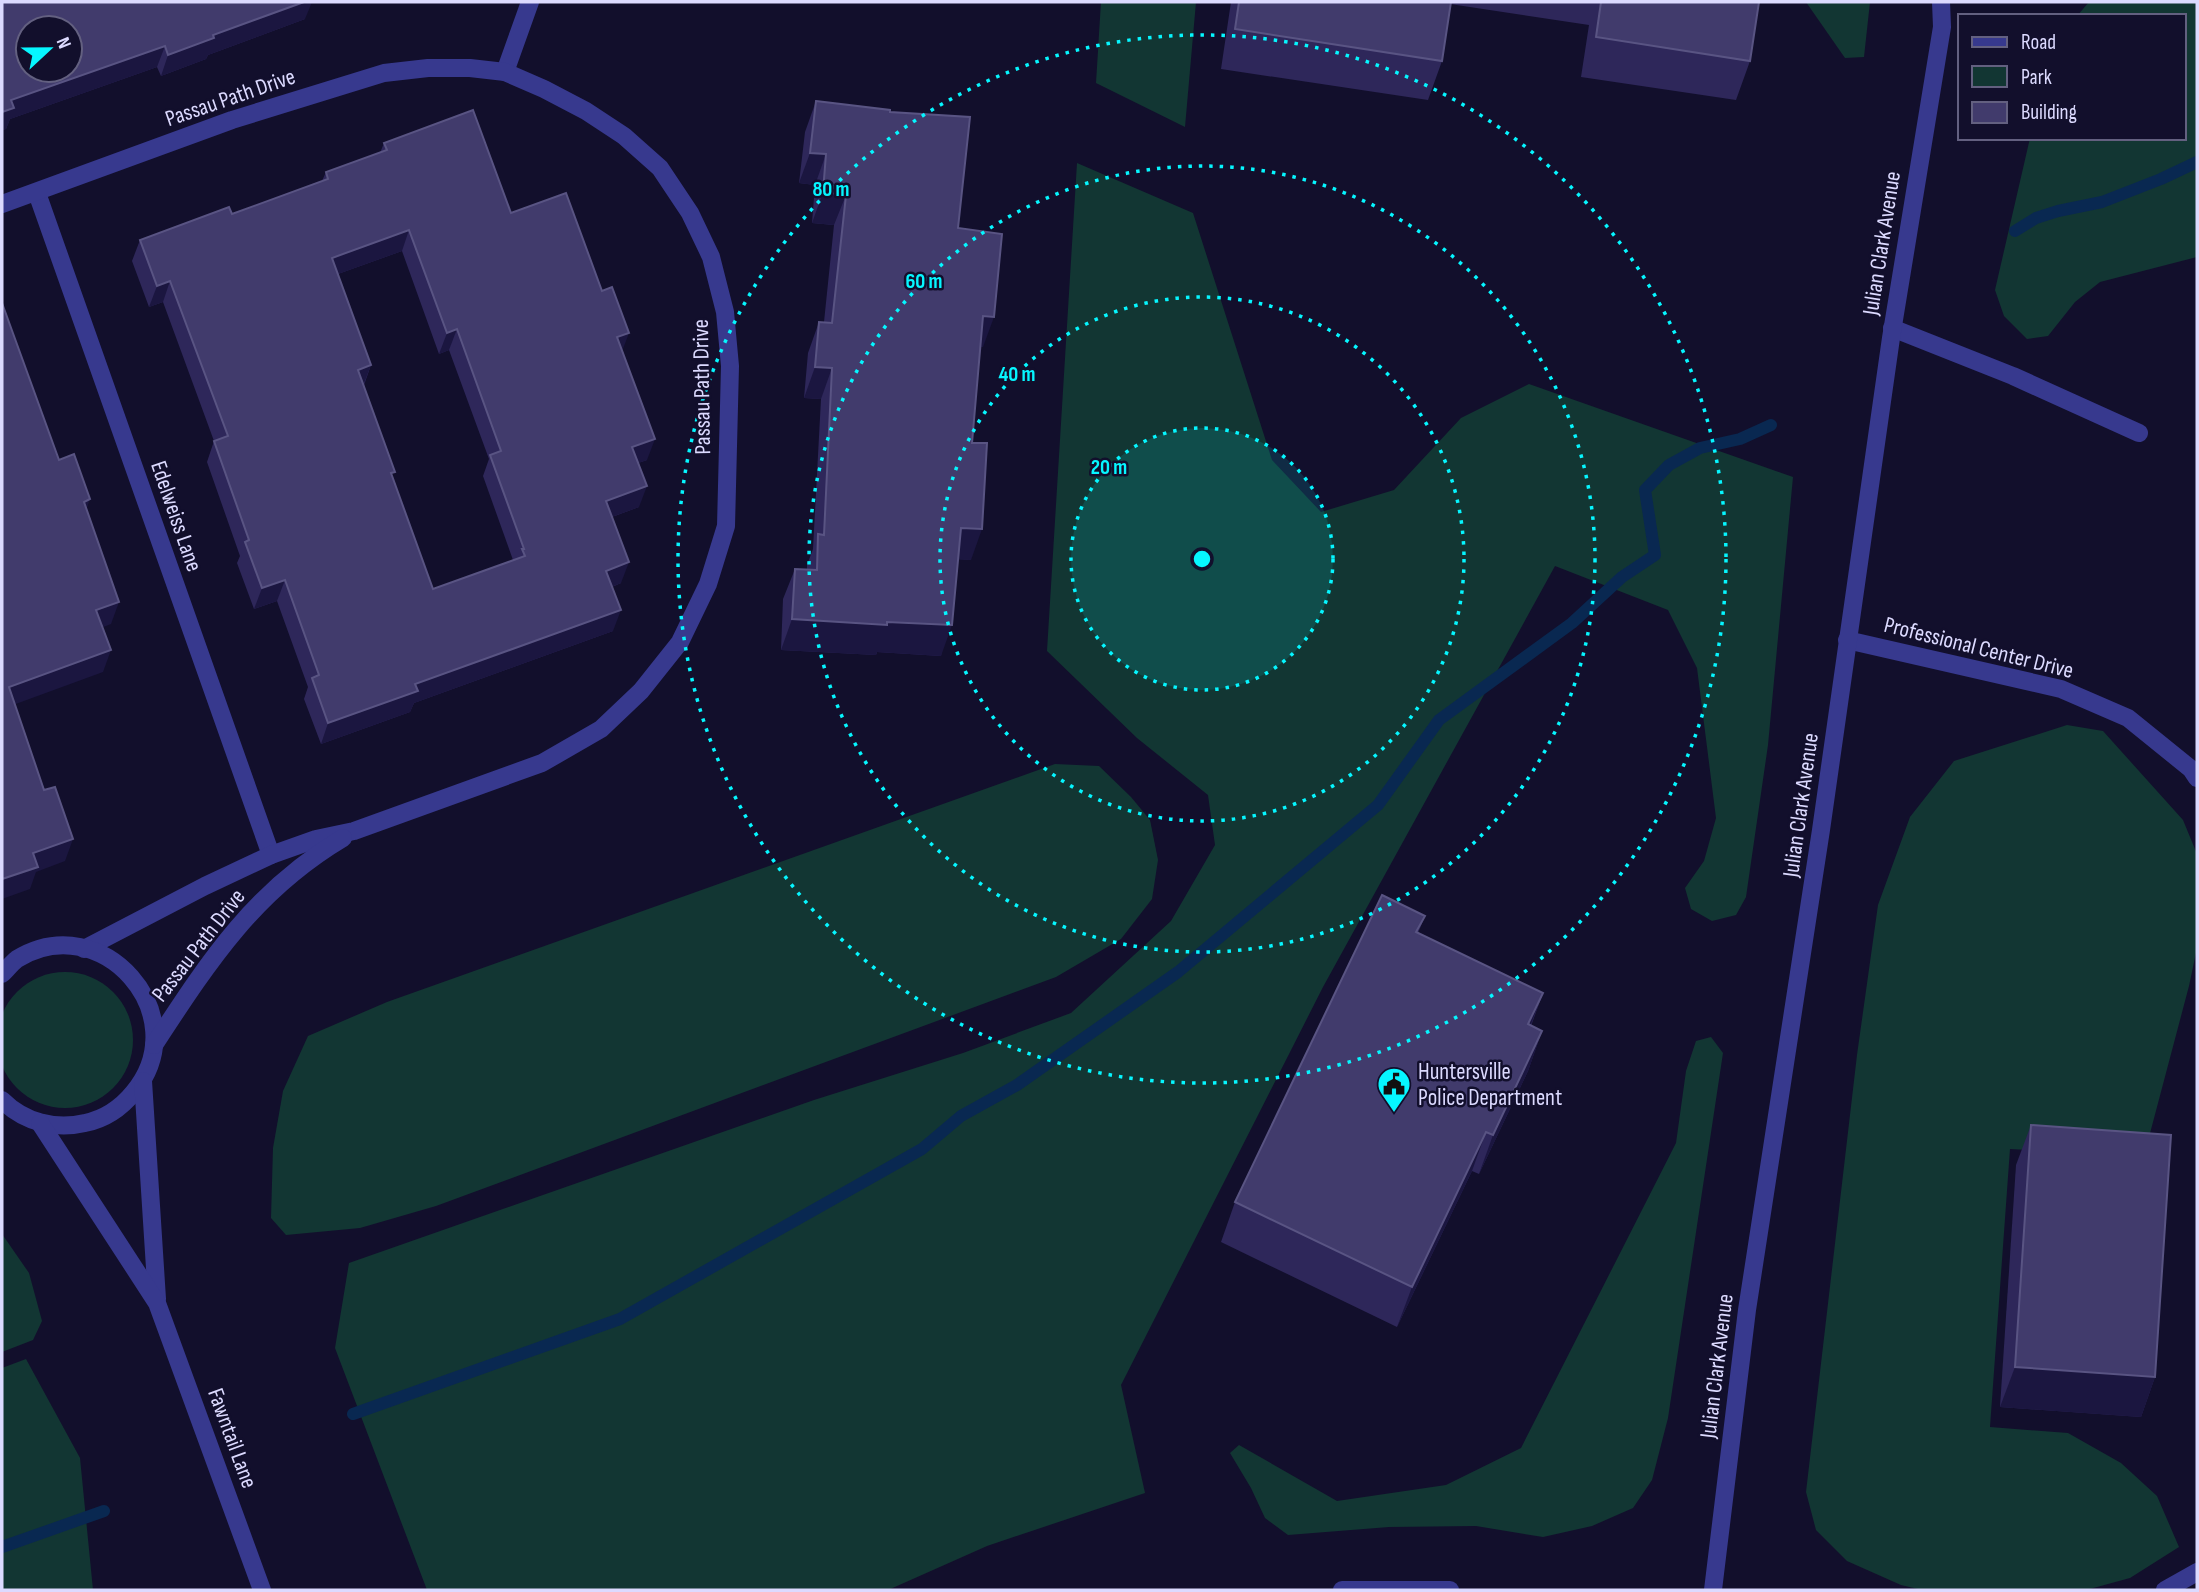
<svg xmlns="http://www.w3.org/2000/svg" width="2199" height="1592" font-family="'Sofia Sans Condensed',sans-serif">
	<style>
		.green { fill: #123633 }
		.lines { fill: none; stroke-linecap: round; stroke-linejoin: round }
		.stream { stroke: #092851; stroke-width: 12 }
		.minor { stroke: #37398e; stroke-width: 18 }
		.wall { fill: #2e275a; fill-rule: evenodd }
		.shaded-wall { fill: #1b1640 }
		.building { fill: #413b6c; stroke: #595483; stroke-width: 2; fill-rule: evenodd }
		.ring { fill: none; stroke: #06f6ff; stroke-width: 3.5; stroke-dasharray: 3.5 7 }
		.labels { text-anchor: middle; stroke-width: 5; stroke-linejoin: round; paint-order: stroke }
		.street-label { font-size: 23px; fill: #dcdaff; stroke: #120f2c }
		.poi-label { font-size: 23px; fill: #dcdaff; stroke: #120f2c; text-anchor: start }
		.centre { fill: #06f6ff; stroke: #120f2c; stroke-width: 3.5 }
		.ring-label { font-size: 21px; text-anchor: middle; font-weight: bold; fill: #06f6ff; stroke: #120f2c; stroke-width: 5; stroke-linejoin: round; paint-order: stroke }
	</style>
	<rect width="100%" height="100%" fill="#120f2c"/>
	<!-- green -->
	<g class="green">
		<path d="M 1101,2 L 1196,2 L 1185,127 L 1096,83 Z"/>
		<path d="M 1806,2 L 1870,2 L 1864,57 L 1845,58 Z"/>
		<path d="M 2089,2 L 2197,2 L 2197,257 L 2100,282 L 2075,302 L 2048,336 L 2027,339 L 2004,316 L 1995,290 L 2030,138 L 2183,138 L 2183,16 L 2077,16 Z"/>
		<path d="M 1077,163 L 1193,213 L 1272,460 L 1321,512 L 1394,490 L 1461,418 L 1529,384 L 1793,477 L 1768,745 L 1746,897 L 1736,915 L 1712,921 L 1691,909 L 1685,888 L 1704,861 L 1716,818 L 1697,668 L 1668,610 L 1555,566 L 1323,987 L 1121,1385 L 1145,1493 L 987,1546 L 888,1590 L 427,1590 L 335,1348 L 349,1263 L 814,1100 L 963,1053 L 1071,1013 L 1171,921 L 1215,845 L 1208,795 L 1137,738 L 1047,651 Z"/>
		<path d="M 2067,725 L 2103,731 L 2183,820 L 2197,854 L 2197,948 L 2189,986 L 2144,1156 L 2010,1149 L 1990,1427 L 2068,1433 L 2121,1463 L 2157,1496 L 2179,1547 L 2130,1578 L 2086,1590 L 1922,1590 L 1901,1585 L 1847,1561 L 1816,1530 L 1806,1492 L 1857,1055 L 1878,905 L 1910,817 L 1954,761 Z"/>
		<path d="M 1055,764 L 1099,766 L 1131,797 L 1150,820 L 1158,860 L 1152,899 L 1121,939 L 1056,977 L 436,1206 L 360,1228 L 286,1235 L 271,1218 L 273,1148 L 283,1091 L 308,1036 L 387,1002 Z"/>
		<circle cx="65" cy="1040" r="68"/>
		<path d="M 1711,1037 L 1723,1053 L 1668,1418 L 1652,1480 L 1633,1508 L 1592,1526 L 1543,1537 L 1476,1526 L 1389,1527 L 1288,1535 L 1265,1518 L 1251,1488 L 1230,1453 L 1239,1445 L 1337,1501 L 1446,1485 L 1521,1448 L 1676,1143 L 1686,1071 L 1696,1041 Z"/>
		<path d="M 2,1234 L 29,1273 L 42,1321 L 33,1340 L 2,1352 Z"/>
		<path d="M 26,1359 L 80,1458 L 93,1590 L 2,1590 L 2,1368 Z"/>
	</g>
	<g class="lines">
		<!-- stream -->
		<g class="stream">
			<path d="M 2015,231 L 2036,218 L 2058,211 L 2102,202 L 2161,179 L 2197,162"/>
			<path d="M 353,1414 L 620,1319 L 922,1149 L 961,1116 L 1017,1085 L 1178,972 L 1378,805 L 1439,720 L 1572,623 L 1622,577 L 1655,555 L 1645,490 L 1669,465 L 1700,448 L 1740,439 L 1771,425"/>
			<path d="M 2,1547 L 104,1511"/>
		</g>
		<!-- minor -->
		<g class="minor">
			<path d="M 505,72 L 530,2"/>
			<path d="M 37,193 L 271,855"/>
			<path d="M 2,204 L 232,120 L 384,73 L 428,68 L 470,68 L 505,72 L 544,89 L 586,111 L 624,136 L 660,168 L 690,213 L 711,257 L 725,312 L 730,366 L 726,526 L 708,584 L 680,642 L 641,691 L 601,729 L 542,763 L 354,831 L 316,839 L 271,855 L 205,886 L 84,949"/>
			<path d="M 1892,328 L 2013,376 L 2139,433"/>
			<path d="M 1847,640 L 2061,689 L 2128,718 L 2191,769 L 2197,778"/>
			<path d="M 2,974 C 7,969 12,963 17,959 C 102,907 197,1015 134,1092 C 121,1108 105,1119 85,1123 C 55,1130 24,1122 2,1100"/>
			<path d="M 154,1045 C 209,961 254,891 343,838"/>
			<path d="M 143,1081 L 157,1299"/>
			<path d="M 40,1123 L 157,1303 L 262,1590"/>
			<path d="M 1342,1590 L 1450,1590"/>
			<path d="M 1713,1590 L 1747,1310 L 1821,830 L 1891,338 L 1942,27 L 1941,2"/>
			<path d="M 2165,1590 L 2197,1572"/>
		</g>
	</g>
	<!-- wall -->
	<g class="wall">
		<path d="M 2,2 L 305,19 L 208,55 L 206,59 L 161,76 L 157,67 L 10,119 L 6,129 L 2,130 Z"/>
		<path d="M 1231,2 L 1759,2 L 1750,61 L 1736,100 L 1581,77 L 1589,25 L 1450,4 L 1442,61 L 1428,100 L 1221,69 Z"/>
		<path d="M 816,101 L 890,112 L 958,228 L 983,347 L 980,347 L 972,443 L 971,560 L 958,559 L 941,656 L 877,652 L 876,655 L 781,650 L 783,599 L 795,569 L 807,569 L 807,565 L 813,549 L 821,399 L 804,398 L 808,353 L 819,322 L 824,322 L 834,225 L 812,223 L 815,185 L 799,183 L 805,132 Z"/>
		<path d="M 384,143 L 511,213 L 622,351 L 647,460 L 638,463 L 639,507 L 612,517 L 621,583 L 612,587 L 613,631 L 414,703 L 410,712 L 321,744 L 304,699 L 308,687 L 277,601 L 254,609 L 237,563 L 240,556 L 207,462 L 214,441 L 163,302 L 149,307 L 132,261 L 140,240 L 232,214 L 322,181 L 326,172 L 380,153 ZM 402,251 L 439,354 L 449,350 L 489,459 L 483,476 L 513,560 L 433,589 L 393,479 L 364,385 L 371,365 L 338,274 Z"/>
		<path d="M 1425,916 L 1418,933 L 1543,993 L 1531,1026 L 1542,1031 L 1528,1071 L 1479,1174 L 1472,1171 L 1397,1327 L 1221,1242 L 1235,1202 Z"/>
		<path d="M 2031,1125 L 2155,1377 L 2141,1417 L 2000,1407 L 2016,1165 Z"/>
	</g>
	<!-- shaded-wall -->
	<g class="shaded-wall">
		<path d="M 304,2 L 312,2 L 305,19 L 208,55 L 206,59 L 161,76 L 168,55 L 213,35 Z"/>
		<path d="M 165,46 L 157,67 L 10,119 L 6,129 L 2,130 L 2,112 L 11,100 Z"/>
		<path d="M 810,153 L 826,154 L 815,185 L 799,183 Z"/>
		<path d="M 823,192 L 846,195 L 834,225 L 812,223 Z"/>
		<path d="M 409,230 L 402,251 L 324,279 L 332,258 Z"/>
		<path d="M 170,281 L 163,302 L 149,307 L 157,286 Z"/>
		<path d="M 983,316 L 994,317 L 983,347 L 972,346 Z"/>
		<path d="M 457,329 L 449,350 L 439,354 L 447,333 Z"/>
		<path d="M 629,333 L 621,354 L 617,337 Z"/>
		<path d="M 371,365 L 363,386 L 358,370 Z"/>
		<path d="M 815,367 L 832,368 L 821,399 L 804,398 Z"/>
		<path d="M 655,439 L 647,460 L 624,468 L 632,447 Z"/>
		<path d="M 647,486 L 639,507 L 598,522 L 606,501 Z"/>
		<path d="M 90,499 L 82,522 L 84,502 Z"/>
		<path d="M 961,528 L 982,529 L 971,560 L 950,559 Z"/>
		<path d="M 629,562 L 621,583 L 599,592 L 606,571 Z"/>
		<path d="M 285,580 L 277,601 L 254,609 L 262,588 Z"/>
		<path d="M 119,602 L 111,624 L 88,633 L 96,610 Z"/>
		<path d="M 621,610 L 613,631 L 414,703 L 410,712 L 321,744 L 328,723 L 415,684 Z"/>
		<path d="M 792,619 L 887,622 L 952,625 L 941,656 L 877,652 L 876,655 L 781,650 Z"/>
		<path d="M 111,650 L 103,672 L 2,709 L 9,687 Z"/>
		<path d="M 73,839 L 65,861 L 36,872 L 30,889 L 2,899 L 2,879 L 33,853 Z"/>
		<path d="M 1543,993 L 1528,1032 L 1528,1024 Z"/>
		<path d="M 1542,1031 L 1528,1071 L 1479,1174 L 1493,1135 Z"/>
		<path d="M 1486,1132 L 1472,1171 L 1397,1327 L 1412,1287 Z"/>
		<path d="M 2015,1367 L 2155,1377 L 2141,1417 L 2000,1407 Z"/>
	</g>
	<!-- building -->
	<g class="building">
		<path d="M 2,2 L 304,2 L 213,35 L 214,38 L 168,55 L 165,46 L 11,100 L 14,108 L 2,112 ZM 28,28 L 70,28 L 70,70 L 28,70 Z"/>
		<path d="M 1239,2 L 1451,2 L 1442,61 L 1235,29 Z"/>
		<path d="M 1601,2 L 1759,2 L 1750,61 L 1596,37 Z"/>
		<path d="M 816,101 L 890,110 L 890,112 L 970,117 L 958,228 L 1002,234 L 994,317 L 983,316 L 972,443 L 987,443 L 982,529 L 961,528 L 952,625 L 887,622 L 887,625 L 792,619 L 795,569 L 817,570 L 818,534 L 824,535 L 832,368 L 815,367 L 819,322 L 832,323 L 846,195 L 823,192 L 826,154 L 810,153 Z"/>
		<path d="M 473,110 L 511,213 L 566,193 L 602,291 L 612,287 L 629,333 L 617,337 L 655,439 L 632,447 L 647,486 L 606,501 L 629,562 L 606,571 L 621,610 L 415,684 L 418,691 L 328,723 L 312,678 L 319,675 L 285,580 L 262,588 L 245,542 L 249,540 L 214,441 L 228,436 L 170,281 L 157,286 L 140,240 L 229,207 L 232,214 L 328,179 L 326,172 L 387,150 L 384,143 ZM 409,230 L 447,333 L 457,329 L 501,451 L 490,455 L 524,549 L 522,549 L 525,556 L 433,589 L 391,473 L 395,472 L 358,370 L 371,365 L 332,258 Z"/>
		<path d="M 2,303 L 59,460 L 74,454 L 90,499 L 84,502 L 119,602 L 96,610 L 111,650 L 9,687 L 44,790 L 55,787 L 73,839 L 33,853 L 38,867 L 2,879 Z"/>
		<path d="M 1382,895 L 1425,916 L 1416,932 L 1543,993 L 1528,1024 L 1542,1031 L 1493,1135 L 1486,1132 L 1412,1287 L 1235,1202 Z"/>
		<path d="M 2031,1125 L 2171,1135 L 2155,1377 L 2015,1367 Z"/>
	</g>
	<!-- distance rings -->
	<circle cx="1202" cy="559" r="131" fill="#06f6ff" fill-opacity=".12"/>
	<g class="ring">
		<circle cx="1202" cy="559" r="131"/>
		<circle cx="1202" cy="559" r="262"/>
		<circle cx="1202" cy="559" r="393"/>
		<circle cx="1202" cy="559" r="524"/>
	</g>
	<!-- icons -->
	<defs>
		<symbol id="civic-pin" viewBox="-11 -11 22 30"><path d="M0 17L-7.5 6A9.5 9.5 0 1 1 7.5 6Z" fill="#06f6ff" stroke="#120f2c"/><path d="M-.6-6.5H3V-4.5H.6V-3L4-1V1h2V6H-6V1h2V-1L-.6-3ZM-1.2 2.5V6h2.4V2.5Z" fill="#111"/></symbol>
	</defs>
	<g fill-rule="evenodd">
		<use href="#civic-pin" x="1375" y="1065" width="38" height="52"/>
	</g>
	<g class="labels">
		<!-- street labels -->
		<g class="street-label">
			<text transform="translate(230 97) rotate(-19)" y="8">Passau Path Drive</text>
			<text transform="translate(1881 243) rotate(-81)" y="8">Julian Clark Avenue</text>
			<text transform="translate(701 387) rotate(-91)" y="8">Passau Path Drive</text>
			<text transform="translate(177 516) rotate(71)" y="8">Edelweiss Lane</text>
			<text transform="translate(1979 647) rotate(14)" y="8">Professional Center Drive</text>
			<text transform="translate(1800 805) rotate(-82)" y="8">Julian Clark Avenue</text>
			<text transform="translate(198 945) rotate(-52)" y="8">Passau Path Drive</text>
			<text transform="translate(1716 1366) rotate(-83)" y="8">Julian Clark Avenue</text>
			<text transform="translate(233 1438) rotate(70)" y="8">Fawntail Lane</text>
		</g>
		<!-- poi labels -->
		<g class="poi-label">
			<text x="1418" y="1079">Huntersville<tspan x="1418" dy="26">Police Department</tspan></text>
		</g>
	</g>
	<circle cx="1202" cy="559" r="10" class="centre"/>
	<g class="ring-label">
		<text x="831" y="196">80 m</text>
		<text x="924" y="288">60 m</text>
		<text x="1017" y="381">40 m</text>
		<text x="1109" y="474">20 m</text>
	</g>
	<!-- border -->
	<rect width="2199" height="1592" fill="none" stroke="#dcdaff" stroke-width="7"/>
	<!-- legend -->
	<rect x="1958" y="14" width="228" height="126" fill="#120f2c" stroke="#636080" stroke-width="2"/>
	<rect x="1972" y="37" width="35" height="10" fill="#37398e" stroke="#636080" stroke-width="2"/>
	<text x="2021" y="49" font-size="21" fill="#dcdaff">Road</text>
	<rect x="1972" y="66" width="35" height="21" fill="#123633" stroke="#636080" stroke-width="2"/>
	<text x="2021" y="84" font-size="21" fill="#dcdaff">Park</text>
	<rect x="1972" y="102" width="35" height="21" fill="#413b6c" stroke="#636080" stroke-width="2"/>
	<text x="2021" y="119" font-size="21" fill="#dcdaff">Building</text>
	<!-- north arrow -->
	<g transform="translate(49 49) rotate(68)"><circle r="33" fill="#120f2c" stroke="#636080" stroke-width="2"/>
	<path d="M0-5L12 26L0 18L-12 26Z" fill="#06f6ff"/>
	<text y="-10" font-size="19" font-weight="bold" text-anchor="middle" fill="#dcdaff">N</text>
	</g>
</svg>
